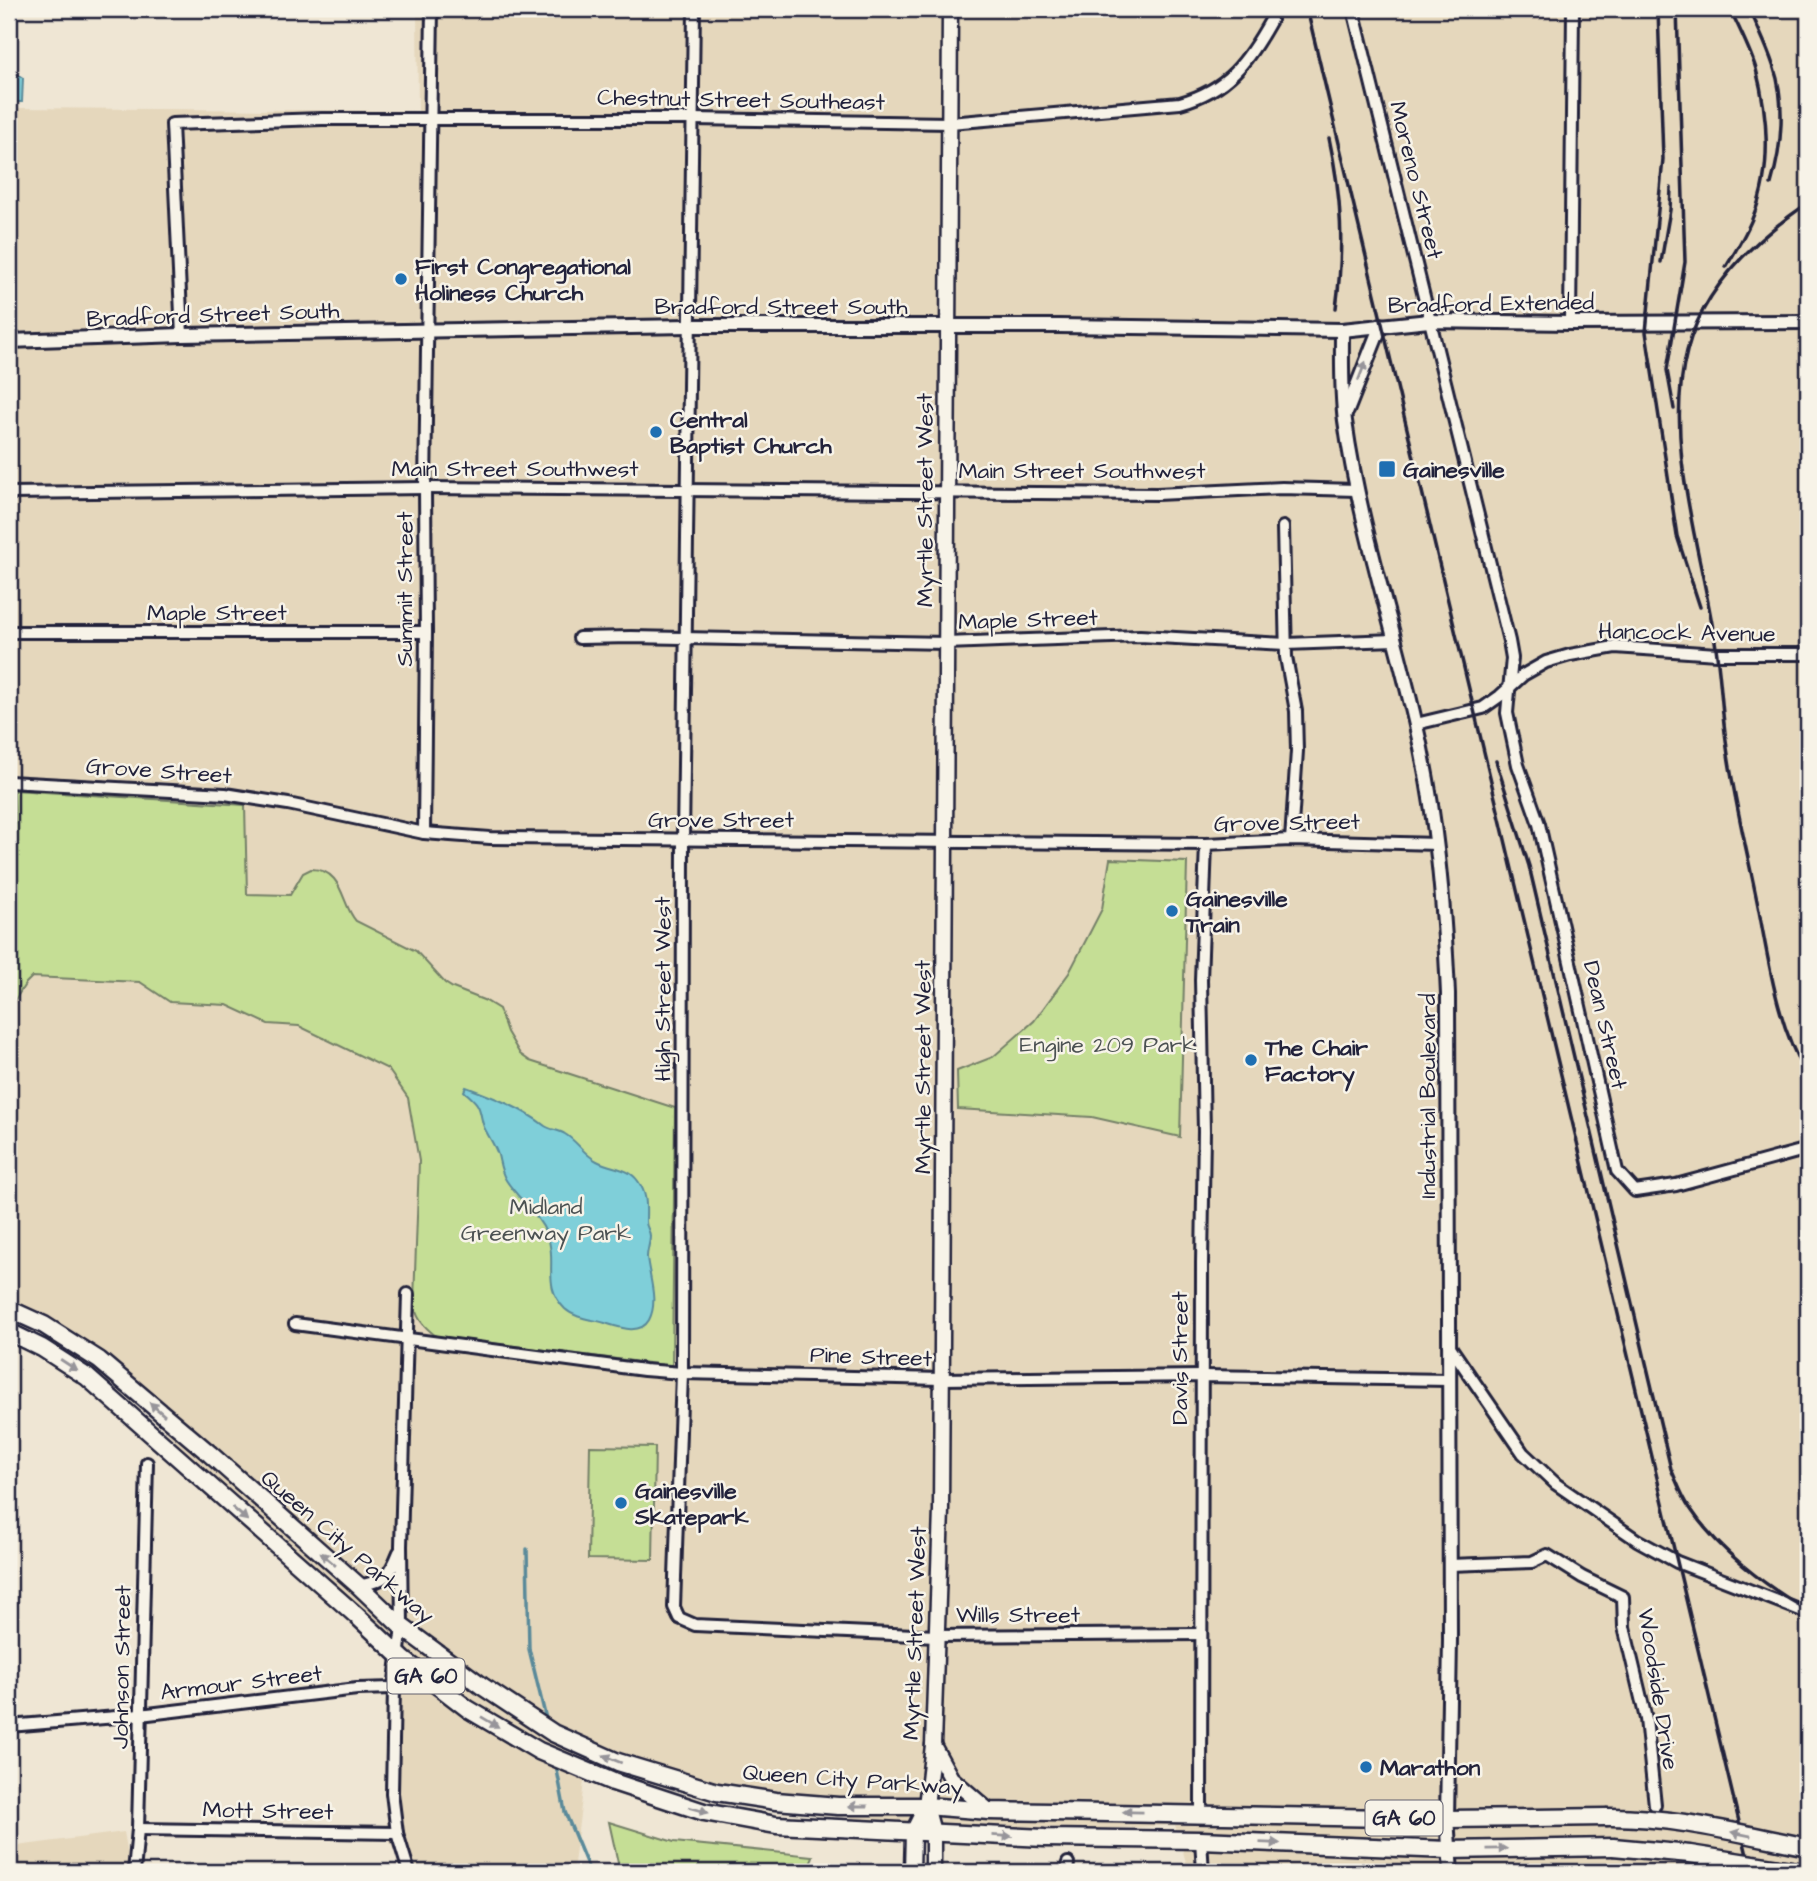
<svg xmlns="http://www.w3.org/2000/svg" width="1817" height="1881" font-family="'Architects Daughter',sans-serif">
	<style>
		.built { fill: #e5d7bc }
		.green { fill: #c5de95; stroke: #748068; stroke-width: 2 }
		.water { fill: #7fcfd9; stroke: #5a8a9a; stroke-width: 2 }
		.lines { fill: none; stroke-linecap: round; stroke-linejoin: round }
		.stream { stroke: #5a8a9a; stroke-width: 3.5 }
		.minor-casing { stroke: #22223b; stroke-width: 16 }
		.tertiary-casing { stroke: #22223b; stroke-width: 18 }
		.secondary-casing { stroke: #22223b; stroke-width: 19 }
		.primary-casing { stroke: #22223b; stroke-width: 21 }
		.minor { stroke: #f7f3e8; stroke-width: 10 }
		.tertiary { stroke: #f7f3e8; stroke-width: 12 }
		.secondary { stroke: #f7f3e8; stroke-width: 14 }
		.primary { stroke: #f7f3e8; stroke-width: 16 }
		.rail { stroke: #22223b; stroke-width: 3.5 }
		.primary-bridge-casing { stroke: #22223b; stroke-width: 21; stroke-linecap: butt }
		.primary-bridge { stroke: #f7f3e8; stroke-width: 16 }
		.oneway { fill: #97959a }
		.poi-dot { fill: #1f6fb2; stroke: #f7f3e8; stroke-width: 2.5 }
		.labels { text-anchor: middle; stroke-width: 5; stroke-linejoin: round; paint-order: stroke }
		.shield { fill: #f7f3e8; stroke: #62616f; stroke-width: 2 }
		.shield-label { font-size: 21px; font-weight: bold; fill: #22223b }
		.street-label { font-size: 23px; fill: #22223b; stroke: #f7f3e8 }
		.poi-label { font-size: 23px; font-weight: bold; fill: #22223b; stroke: #f7f3e8; text-anchor: start }
		.park-label { font-size: 23px; fill: #4b5152; stroke: #f7f3e8 }
	</style>
	<rect width="100%" height="100%" fill="#efe6d4"/>
	<filter id="ink" filterUnits="userSpaceOnUse"><feTurbulence type="fractalNoise" baseFrequency=".0143" numOctaves="2"/><feDisplacementMap in="SourceGraphic" scale="14" xChannelSelector="R" yChannelSelector="G"/><feConvolveMatrix kernelMatrix="1 2 1 2 8 2 1 2 1" color-interpolation-filters="sRGB"/></filter>
	<g filter="url(#ink)">
		<!-- built -->
		<g class="built">
			<path d="M 417,9 L 1808,9 L 1808,1872 L 1189,1872 L 1175,1825 L 1098,1829 L 854,1820 L 838,1806 L 586,1765 L 573,1872 L 405,1872 L 386,1834 L 399,1655 L 230,1496 L 82,1347 L 9,1307 L 9,108 L 418,111 Z"/>
			<path d="M 124,1832 L 131,1872 L 9,1872 L 9,1847 Z"/>
		</g>
		<!-- green -->
		<g class="green">
			<path d="M 14,790 L 245,805 L 247,894 L 290,895 L 303,873 L 311,869 C 344,869 341,905 356,921 L 416,951 L 445,983 L 453,988 L 486,1001 L 499,1009 L 507,1032 L 520,1054 L 530,1061 L 675,1108 L 672,1366 L 436,1336 C 423,1326 415,1317 414,1301 L 419,1161 L 408,1098 L 388,1069 L 299,1026 L 268,1024 L 227,1005 L 170,1002 L 140,982 L 32,977 L 26,983 L 9,1009 L 9,831 L 15,824 Z"/>
			<path d="M 1110,859 L 1187,862 L 1180,1137 L 1092,1117 L 958,1109 L 957,1071 L 993,1057 L 1034,1021 L 1069,973 L 1102,909 Z"/>
			<path d="M 590,1446 L 655,1447 L 653,1560 L 588,1559 Z"/>
			<path d="M 609,1822 L 674,1842 L 813,1856 L 808,1872 L 620,1872 Z"/>
		</g>
		<!-- water -->
		<g class="water">
			<path d="M 9,69 L 23,78 L 22,102 L 9,102 Z"/>
			<path d="M 466,1087 C 493,1097 522,1108 545,1126 C 551,1130 559,1130 565,1134 C 577,1141 584,1155 597,1161 C 612,1169 628,1167 638,1181 C 648,1195 646,1206 646,1222 C 646,1227 650,1231 650,1236 C 650,1244 647,1250 647,1257 C 649,1277 659,1301 649,1320 C 640,1336 618,1327 605,1323 C 592,1319 576,1319 565,1309 C 541,1285 558,1262 547,1235 C 538,1213 518,1199 506,1180 C 501,1172 500,1163 498,1155 C 495,1146 490,1139 486,1131 C 481,1124 482,1114 478,1106 C 476,1101 468,1095 464,1091 Z"/>
		</g>
		<g class="lines">
			<!-- stream -->
			<g class="stream">
				<path d="M 527,1549 L 529,1649 L 547,1723"/>
				<path d="M 556,1765 L 565,1812 L 590,1872"/>
			</g>
			<defs>
				<g id="minor">
					<path d="M 694,9 L 683,840 L 682,1373 L 674,1607 L 679,1618 L 695,1625 L 936,1636 L 1201,1634"/>
					<path d="M 1353,9 L 1509,641 L 1512,658 L 1507,713 L 1518,765 L 1539,824 L 1617,1171 L 1635,1191 L 1676,1185 L 1808,1149"/>
					<path d="M 1570,323 L 1573,9"/>
					<path d="M 182,335 L 172,124 L 322,119 L 692,119 L 950,123 L 1180,103 C 1228,90 1248,61 1271,20"/>
					<path d="M 9,493 L 425,488 L 1157,494 L 1282,488 L 1357,490"/>
					<path d="M 1283,527 L 1286,657 L 1296,711 L 1297,751 L 1291,840"/>
					<path d="M 9,632 L 426,632"/>
					<path d="M 579,638 L 631,637 L 946,643 L 1140,636 L 1286,644 L 1395,640"/>
					<path d="M 1416,724 L 1483,708 L 1500,696 L 1523,675 L 1546,662 L 1570,655 L 1615,647 L 1717,654 L 1808,654"/>
					<path d="M 9,782 L 225,794 L 288,804 L 424,833 L 490,838 L 1206,844 L 1291,840 L 1437,844"/>
					<path d="M 424,833 L 426,632 L 425,488 L 432,9"/>
					<path d="M 408,1294 L 401,1546 L 402,1627 L 394,1688 L 392,1793 L 397,1833 L 409,1872"/>
					<path d="M 295,1324 L 644,1370 L 682,1373 L 942,1379 L 1202,1376 L 1449,1380"/>
					<path d="M 1449,1345 L 1523,1453 L 1556,1484 L 1637,1540 L 1677,1562 L 1808,1613"/>
					<path d="M 1450,1565 L 1532,1562 L 1547,1555 L 1582,1577 L 1623,1597 L 1624,1627 L 1646,1719 L 1655,1805"/>
					<path d="M 359,1586 C 386,1580 389,1577 399,1552"/>
					<path d="M 9,1726 L 140,1715 L 357,1689 L 394,1688"/>
					<path d="M 1201,1813 L 1202,1263 L 1204,1131 L 1201,980 L 1206,844"/>
					<path d="M 138,1829 L 397,1833"/>
					<path d="M 1201,1840 L 1203,1872"/>
					<path d="M 134,1872 L 138,1829 L 147,1463"/>
					<path d="M 1067,1872 L 1068,1863"/>
				</g>
				<g id="tertiary">
					<path d="M 1342,330 C 1342,360 1341,391 1345,421 C 1359,522 1392,621 1415,721 C 1436,810 1444,902 1448,994 L 1450,1639 L 1447,1819 L 1451,1872"/>
					<path d="M 9,341 L 182,335 L 689,326 L 1059,326 L 1342,330 L 1429,321 L 1570,323 L 1808,322"/>
					<path d="M 1347,411 L 1381,325"/>
				</g>
				<g id="secondary">
					<path d="M 933,1745 L 951,1778 L 989,1811"/>
					<path d="M 926,1806 L 933,1832 L 933,1872"/>
					<path d="M 912,1872 L 913,1832 L 926,1806 L 933,1745 L 941,1510 L 950,9"/>
				</g>
				<g id="primary">
					<path d="M 9,1309 L 44,1325 L 99,1360 L 210,1454 L 359,1586 L 402,1627 L 482,1686 L 553,1733 L 618,1762 L 717,1792 L 776,1801 L 838,1806 L 926,1806 L 989,1811 L 1447,1819 L 1606,1817"/>
					<path d="M 9,1332 L 42,1348 L 87,1377 L 357,1616 L 403,1659 L 468,1709 L 539,1751 L 613,1782 L 704,1812 L 776,1825 L 1045,1838 L 1201,1840 L 1448,1850 L 1613,1847"/>
				</g>
			</defs>
			<!-- minor casing -->
			<use href="#minor" class="minor-casing"/>
			<!-- tertiary casing -->
			<use href="#tertiary" class="tertiary-casing"/>
			<!-- secondary casing -->
			<use href="#secondary" class="secondary-casing"/>
			<!-- primary casing -->
			<use href="#primary" class="primary-casing"/>
			<!-- minor -->
			<use href="#minor" class="minor"/>
			<!-- tertiary -->
			<use href="#tertiary" class="tertiary"/>
			<!-- secondary -->
			<use href="#secondary" class="secondary"/>
			<!-- primary -->
			<use href="#primary" class="primary"/>
			<!-- rail -->
			<g class="rail">
				<path d="M 1307,9 L 1751,1872"/>
				<path d="M 1658,9 L 1663,159 L 1646,332 L 1677,536 L 1700,607"/>
				<path d="M 1750,9 C 1757,27 1767,46 1773,65 C 1786,102 1782,147 1771,184"/>
				<path d="M 1329,138 C 1342,197 1344,249 1336,308"/>
				<path d="M 1808,203 C 1755,239 1703,287 1687,351 C 1662,446 1705,560 1717,655 C 1721,683 1722,712 1726,740 C 1733,797 1748,854 1759,911 C 1770,969 1778,1027 1808,1078"/>
				<path d="M 1661,262 L 1670,210 L 1671,188"/>
				<path d="M 1726,267 C 1736,250 1747,233 1754,214 C 1772,169 1768,115 1756,69 C 1750,49 1739,28 1730,9"/>
				<path d="M 1674,409 L 1667,370 L 1685,262 L 1677,9"/>
				<path d="M 1496,761 L 1529,866 L 1671,1469 C 1677,1482 1682,1497 1690,1508 C 1717,1549 1766,1587 1808,1610"/>
			</g>
			<defs>
				<g id="primary-bridge">
					<path d="M 1606,1817 C 1674,1816 1742,1834 1808,1847"/>
					<path d="M 1613,1847 L 1690,1854 L 1804,1872"/>
				</g>
			</defs>
			<!-- primary-bridge casing -->
			<use href="#primary-bridge" class="primary-bridge-casing"/>
			<!-- primary-bridge -->
			<use href="#primary-bridge" class="primary-bridge"/>
		</g>
		<!-- one-way arrows -->
		<defs><path id="oneway-solid" d="M-6-.8H1V-3.2L6.5 0L1 3.2V.8H-6Z" transform="scale(1.75)"/></defs>
		<g class="oneway">
			<use href="#oneway-solid" transform="translate(1362 371) rotate(-69)"/>
			<use href="#oneway-solid" transform="translate(69 1365) rotate(33)"/>
			<use href="#oneway-solid" transform="translate(157 1409) rotate(-139)"/>
			<use href="#oneway-solid" transform="translate(240 1514) rotate(41)"/>
			<use href="#oneway-solid" transform="translate(328 1559) rotate(-139)"/>
			<use href="#oneway-solid" transform="translate(490 1722) rotate(31)"/>
			<use href="#oneway-solid" transform="translate(612 1759) rotate(-158)"/>
			<use href="#oneway-solid" transform="translate(858 1806) rotate(-180)"/>
			<use href="#oneway-solid" transform="translate(699 1810) rotate(16)"/>
			<use href="#oneway-solid" transform="translate(1133 1812) rotate(-179)"/>
			<use href="#oneway-solid" transform="translate(1741 1834) rotate(-169)"/>
			<use href="#oneway-solid" transform="translate(1002 1836) rotate(3)"/>
			<use href="#oneway-solid" transform="translate(1270 1843) rotate(2)"/>
			<use href="#oneway-solid" transform="translate(1497 1849) rotate(-1)"/>
		</g>
	</g>
	<!-- markers -->
	<g class="poi-dot">
		<circle cx="401" cy="279" r="7"/>
		<circle cx="656" cy="432" r="7"/>
		<rect x="1378" y="460" width="18" height="18" rx="3.5"/>
		<circle cx="1172" cy="911" r="7"/>
		<circle cx="1251" cy="1060" r="7"/>
		<circle cx="621" cy="1503" r="7"/>
		<circle cx="1366" cy="1767" r="7"/>
	</g>
	<g class="labels">
		<!-- shield labels -->
		<g class="shield">
			<rect x="387.5" y="1658.5" width="77" height="35" rx="5"/>
			<rect x="1365.5" y="1800.5" width="77" height="35" rx="5"/>
		</g>
		<g class="shield-label">
			<text x="426" y="1683">GA 60</text>
			<text x="1404" y="1825">GA 60</text>
		</g>
		<!-- street labels -->
		<g class="street-label">
			<text transform="translate(741 99) rotate(1)" y="8">Chestnut Street Southeast</text>
			<text transform="translate(1417 180) rotate(76)" y="8">Moreno Street</text>
			<text transform="translate(1491 303) rotate(-1)" y="8">Bradford Extended</text>
			<text x="781" y="314">Bradford Street South</text>
			<text transform="translate(213 314) rotate(-2)" y="8">Bradford Street South</text>
			<text x="515" y="476">Main Street Southwest</text>
			<text x="1082" y="478">Main Street Southwest</text>
			<text transform="translate(924 500) rotate(-90)" y="8">Myrtle Street West</text>
			<text transform="translate(404 589) rotate(-90)" y="8">Summit Street</text>
			<text x="217" y="620">Maple Street</text>
			<text transform="translate(1028 619) rotate(-2)" y="8">Maple Street</text>
			<text transform="translate(1687 632) rotate(1)" y="8">Hancock Avenue</text>
			<text transform="translate(159 770) rotate(4)" y="8">Grove Street</text>
			<text x="721" y="827">Grove Street</text>
			<text transform="translate(1287 822) rotate(-1)" y="8">Grove Street</text>
			<text transform="translate(662 989) rotate(-90)" y="8">High Street West</text>
			<text transform="translate(1606 1025) rotate(77)" y="8">Dean Street</text>
			<text transform="translate(922 1067) rotate(-90)" y="8">Myrtle Street West</text>
			<text transform="translate(1427 1096) rotate(-90)" y="8">Industrial Boulevard</text>
			<text transform="translate(871 1356) rotate(2)" y="8">Pine Street</text>
			<text transform="translate(1179 1358) rotate(-90)" y="8">Davis Street</text>
			<text transform="translate(348 1546) rotate(41)" y="8">Queen City Parkway</text>
			<text x="1018" y="1622">Wills Street</text>
			<text transform="translate(914 1633) rotate(-88)" y="8">Myrtle Street West</text>
			<text transform="translate(121 1667) rotate(-89)" y="8">Johnson Street</text>
			<text transform="translate(241 1682) rotate(-7)" y="8">Armour Street</text>
			<text transform="translate(1659 1689) rotate(81)" y="8">Woodside Drive</text>
			<text transform="translate(853 1779) rotate(4)" y="8">Queen City Parkway</text>
			<text transform="translate(268 1810) rotate(1)" y="8">Mott Street</text>
		</g>
		<!-- poi labels -->
		<g class="poi-label">
			<text x="415" y="274">First Congregational<tspan x="415" dy="26">Holiness Church</tspan></text>
			<text x="670" y="427">Central<tspan x="670" dy="26">Baptist Church</tspan></text>
			<text x="1403" y="477">Gainesville</text>
			<text x="1186" y="906">Gainesville<tspan x="1186" dy="26">Train</tspan></text>
			<text x="1265" y="1055">The Chair<tspan x="1265" dy="26">Factory</tspan></text>
			<text x="635" y="1498">Gainesville<tspan x="635" dy="26">Skatepark</tspan></text>
			<text x="1380" y="1775">Marathon</text>
		</g>
		<!-- park labels -->
		<g class="park-label">
			<text x="1108" y="1052">Engine 209 Park</text>
			<text x="546" y="1214">Midland<tspan x="546" dy="26">Greenway Park</tspan></text>
		</g>
	</g>
	<!-- margin -->
	<rect width="1817" height="1881" fill="none" stroke="#f7f3e8" stroke-width="35"/>
	<rect x="18" y="18" width="1782" height="1846" fill="none" stroke="#22223b" stroke-width="2.5" filter="url(#ink)"/>
</svg>
